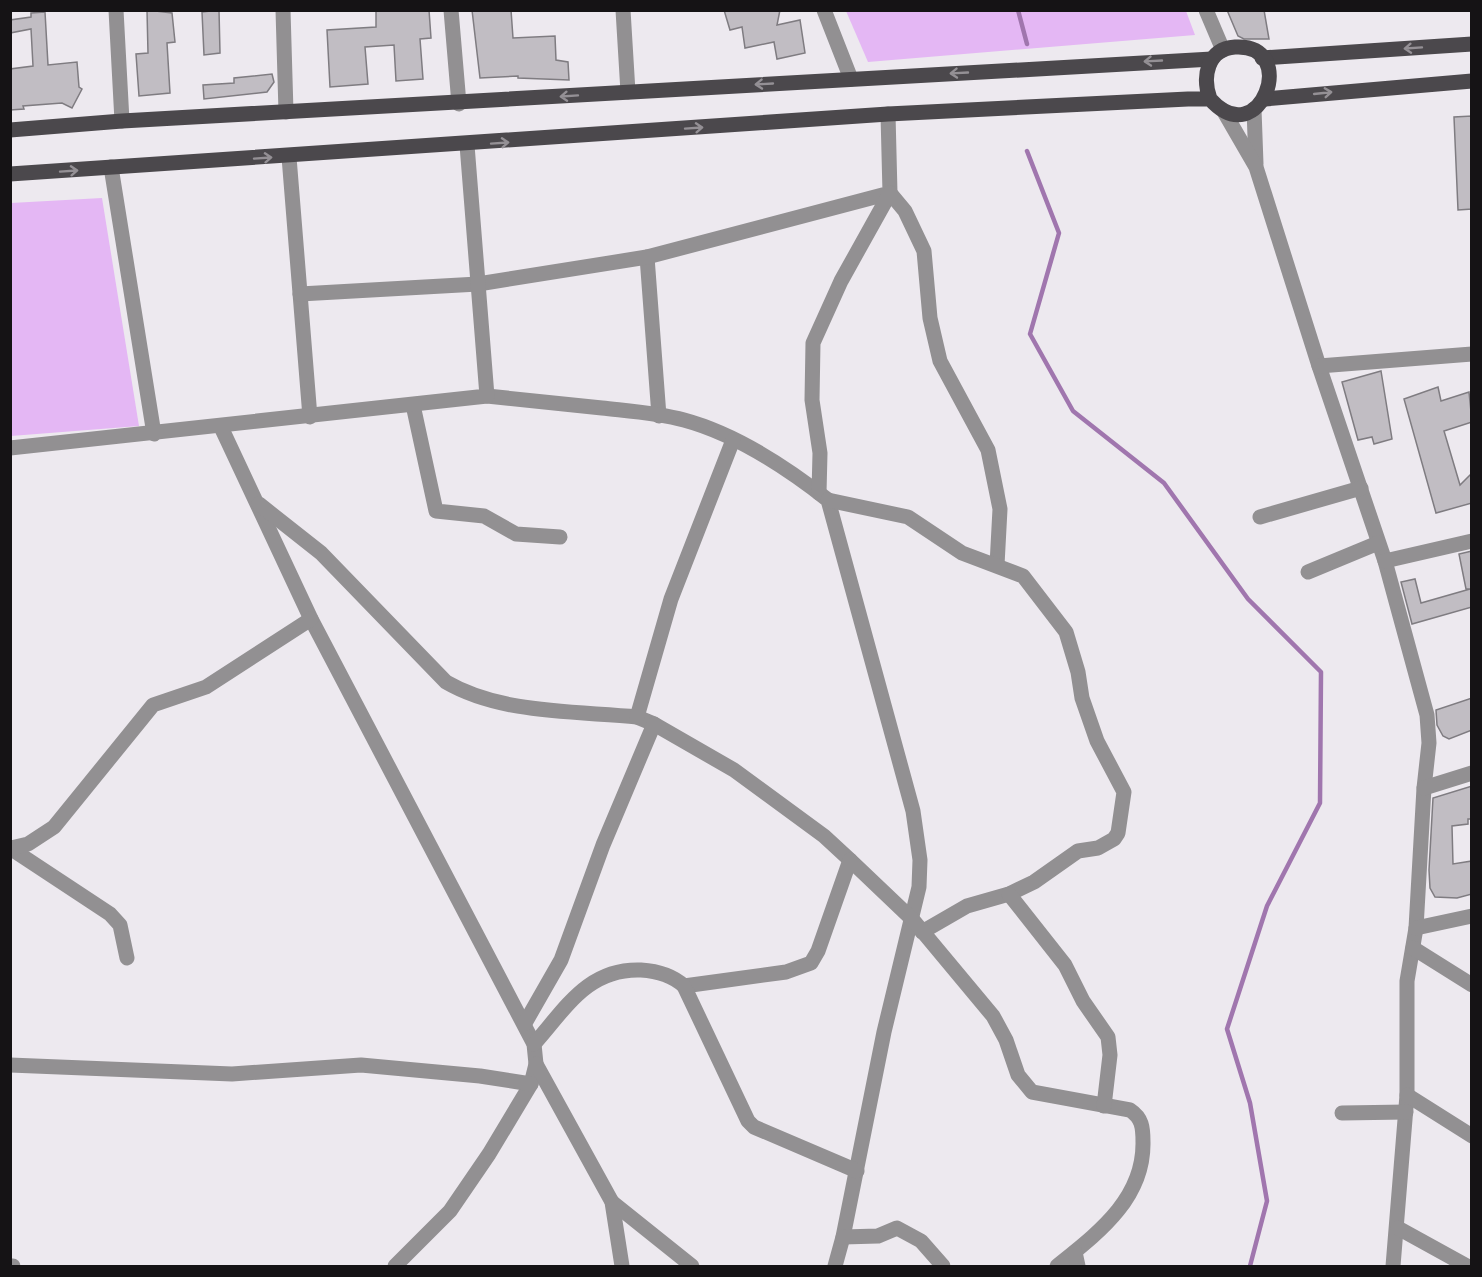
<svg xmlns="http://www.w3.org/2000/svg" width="1482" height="1277" font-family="'DM Sans',sans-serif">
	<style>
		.green { fill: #e4b7f4 }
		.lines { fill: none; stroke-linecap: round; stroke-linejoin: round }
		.stream { stroke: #a076ae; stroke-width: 4.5 }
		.building { fill: #c1bdc3; stroke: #7f7c81; stroke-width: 1.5 }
		.minor { stroke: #929092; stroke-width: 15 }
		.major { stroke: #4b484c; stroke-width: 15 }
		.oneway { stroke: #949095 }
	</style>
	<rect width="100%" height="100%" fill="#ede9ef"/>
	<!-- green -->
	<g class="green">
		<path d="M 846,11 L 1186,11 L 1195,35 L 868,62 Z"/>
		<path d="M 102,198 L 139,426 L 11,436 L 11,203 Z"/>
	</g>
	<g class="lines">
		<!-- stream -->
		<g class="stream">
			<path d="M 1018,10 L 1027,44"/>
			<path d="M 1027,151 L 1059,233 L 1030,334 L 1073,411 L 1164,483 L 1248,599 L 1321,672 L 1320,803 L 1267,906 L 1227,1029 L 1250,1103 L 1267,1201 L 1250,1266"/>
		</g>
	</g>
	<!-- building -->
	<g class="building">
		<path d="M 147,10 L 172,13 L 175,42 L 167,43 L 170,93 L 139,96 L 136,54 L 148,53 Z"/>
		<path d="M 219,10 L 220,53 L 204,55 L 202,12 Z"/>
		<path d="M 376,10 L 429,10 L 431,38 L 420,39 L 423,79 L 396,81 L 394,45 L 365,47 L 368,84 L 330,87 L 327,30 L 376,27 Z"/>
		<path d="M 472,10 L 511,10 L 513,38 L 555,36 L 556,60 L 568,62 L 569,80 L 518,78 L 518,76 L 480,78 Z"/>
		<path d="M 724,10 L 780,10 L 777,25 L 800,20 L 805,53 L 777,59 L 774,42 L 745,48 L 742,27 L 730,30 Z"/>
		<path d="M 1227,10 L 1264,10 L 1269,39 L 1244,39 L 1238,36 Z"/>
		<path d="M 45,12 L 48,65 L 77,62 L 79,87 L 82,89 L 72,108 L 62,103 L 23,106 L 24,109 L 10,110 L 10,69 L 33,66 L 31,29 L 10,33 L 10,20 L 31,17 L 31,13 Z"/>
		<path d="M 272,74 L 274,82 L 267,92 L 204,99 L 203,85 L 234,83 L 234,78 Z"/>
		<path d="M 1472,116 L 1472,209 L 1458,210 L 1454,117 Z"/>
		<path d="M 1381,371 L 1392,439 L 1374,444 L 1372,437 L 1358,440 L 1342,382 Z"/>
		<path d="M 1438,387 L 1441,401 L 1469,392 L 1472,422 L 1444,431 L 1460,485 L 1472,473 L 1472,503 L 1436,513 L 1404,399 Z"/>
		<path d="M 1472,551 L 1472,607 L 1412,624 L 1401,582 L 1415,579 L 1421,603 L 1470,589 L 1466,589 L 1459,554 Z"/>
		<path d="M 1472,698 L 1472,730 L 1449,739 L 1443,736 L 1437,725 L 1436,710 Z"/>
		<path d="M 1472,786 L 1472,819 L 1468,819 L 1468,824 L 1452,826 L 1453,864 L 1472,861 L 1472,894 L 1457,898 L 1435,897 L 1430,888 L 1429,870 L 1433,798 Z"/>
	</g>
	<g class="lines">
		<!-- minor -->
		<g class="minor">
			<path d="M 116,10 L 122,121"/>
			<path d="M 283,10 L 286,112"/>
			<path d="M 451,10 L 459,104"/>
			<path d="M 623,10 L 628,92"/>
			<path d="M 824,10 L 851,79"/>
			<path d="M 1206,10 L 1223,50"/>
			<path d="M 1254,109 L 1256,164"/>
			<path d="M 1223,110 L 1256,167 L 1319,366 L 1385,561 L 1427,715 L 1429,743 L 1424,788 L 1416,928 L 1407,981 L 1407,1095 L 1393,1266"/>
			<path d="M 289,157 L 310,417"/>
			<path d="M 111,167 L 154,434"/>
			<path d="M 647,257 L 659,416"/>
			<path d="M 300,294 L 478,284 L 647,257 L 890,193 L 888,114"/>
			<path d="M 1319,366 L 1472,354"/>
			<path d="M 487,396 C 525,400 563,404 602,408 C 628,411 658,413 684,420 C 736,434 786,467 828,500 L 913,811 L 920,860 L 919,887 L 884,1032 L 843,1237 L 835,1266"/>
			<path d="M 413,405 L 436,511 L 484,516 L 516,534 L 560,537"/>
			<path d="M 221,427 L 311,619 L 534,1044 L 536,1064 L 531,1084 L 489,1154 L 450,1211 L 395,1266"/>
			<path d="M 10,448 L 487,396 L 467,145"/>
			<path d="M 819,493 L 820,453 L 812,400 L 813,343 L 841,281 L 890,193 L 905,211 L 924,251 L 930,318 L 940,361 L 988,450 L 1000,509 L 997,565"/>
			<path d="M 828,500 L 908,517 L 962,553 L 1023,576 L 1066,632 L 1078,672 L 1082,698 L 1097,741 L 1124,792 L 1118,833 L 1114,839 L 1098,848 L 1078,851 L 1034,882 L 1009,894 L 967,906 L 922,932"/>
			<path d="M 259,504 L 321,553 L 446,682 C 501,714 575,711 637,717 L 654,724 L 734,770 L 824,836 L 850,860 L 913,920 L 993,1016 L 1006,1040 L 1018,1075 L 1032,1092 L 1130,1110 C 1142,1118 1143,1127 1143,1142 C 1144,1199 1098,1233 1057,1266"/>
			<path d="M 1260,517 L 1361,488"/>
			<path d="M 1385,561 L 1472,541"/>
			<path d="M 1308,572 L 1378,543"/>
			<path d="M 637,717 L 671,599 L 733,440"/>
			<path d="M 1424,788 L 1472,773"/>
			<path d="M 10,848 L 110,914 L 120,925 L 127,958"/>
			<path d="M 11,848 L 28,844 L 54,827 L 153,705 L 206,687 L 311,619"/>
			<path d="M 1009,894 L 1065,965 L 1083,1001 L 1108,1037 L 1110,1055 L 1104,1106"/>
			<path d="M 1416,928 L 1472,916"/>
			<path d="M 1413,948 L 1472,985"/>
			<path d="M 684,986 L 786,972 L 811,963 L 818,951 L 850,860"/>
			<path d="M 525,1023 L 561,960 L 603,845 L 654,724"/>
			<path d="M 534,1044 C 566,1008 588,968 641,970 C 657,971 672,975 684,986 L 748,1121 L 754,1127 L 857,1171"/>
			<path d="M 536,1064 L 612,1202 L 622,1266"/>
			<path d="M 10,1065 L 232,1074 L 361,1065 L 480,1076 L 531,1084"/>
			<path d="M 1407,1095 L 1472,1136"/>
			<path d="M 1342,1113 L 1406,1112"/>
			<path d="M 612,1202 L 692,1266"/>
			<path d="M 1398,1228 L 1467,1266"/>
			<path d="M 843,1237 L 878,1236 L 897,1228 L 921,1241 L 943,1266"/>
			<path d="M 1075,1252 L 1078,1266"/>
			<path d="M 10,1266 L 13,1266"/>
		</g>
		<!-- major -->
		<g class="major">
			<path d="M 1262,58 L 1472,44"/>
			<path d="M 1265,99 L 1472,81"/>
			<path d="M 10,130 L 122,121 L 1212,59"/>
			<path d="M 10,174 L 888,114 L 1188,99 L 1210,99 C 1260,155 1301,43 1235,47 C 1207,49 1202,77 1210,99"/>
		</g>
	</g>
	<!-- one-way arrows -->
	<defs><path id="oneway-shaft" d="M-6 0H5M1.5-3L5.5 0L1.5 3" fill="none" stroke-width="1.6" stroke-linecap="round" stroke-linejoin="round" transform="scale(1.5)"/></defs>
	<g class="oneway">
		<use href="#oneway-shaft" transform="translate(1413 48) rotate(176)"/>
		<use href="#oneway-shaft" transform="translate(1153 61) rotate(177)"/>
		<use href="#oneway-shaft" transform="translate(959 73) rotate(177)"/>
		<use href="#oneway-shaft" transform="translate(764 84) rotate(177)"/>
		<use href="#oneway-shaft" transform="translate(1323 93) rotate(-6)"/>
		<use href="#oneway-shaft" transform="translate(569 96) rotate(176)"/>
		<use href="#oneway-shaft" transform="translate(694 128) rotate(-4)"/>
		<use href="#oneway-shaft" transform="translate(500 143) rotate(-4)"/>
		<use href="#oneway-shaft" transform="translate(263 158) rotate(-4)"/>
		<use href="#oneway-shaft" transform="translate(69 171) rotate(-4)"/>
	</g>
	<!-- border -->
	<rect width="1482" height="1277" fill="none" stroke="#151315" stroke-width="24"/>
</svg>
